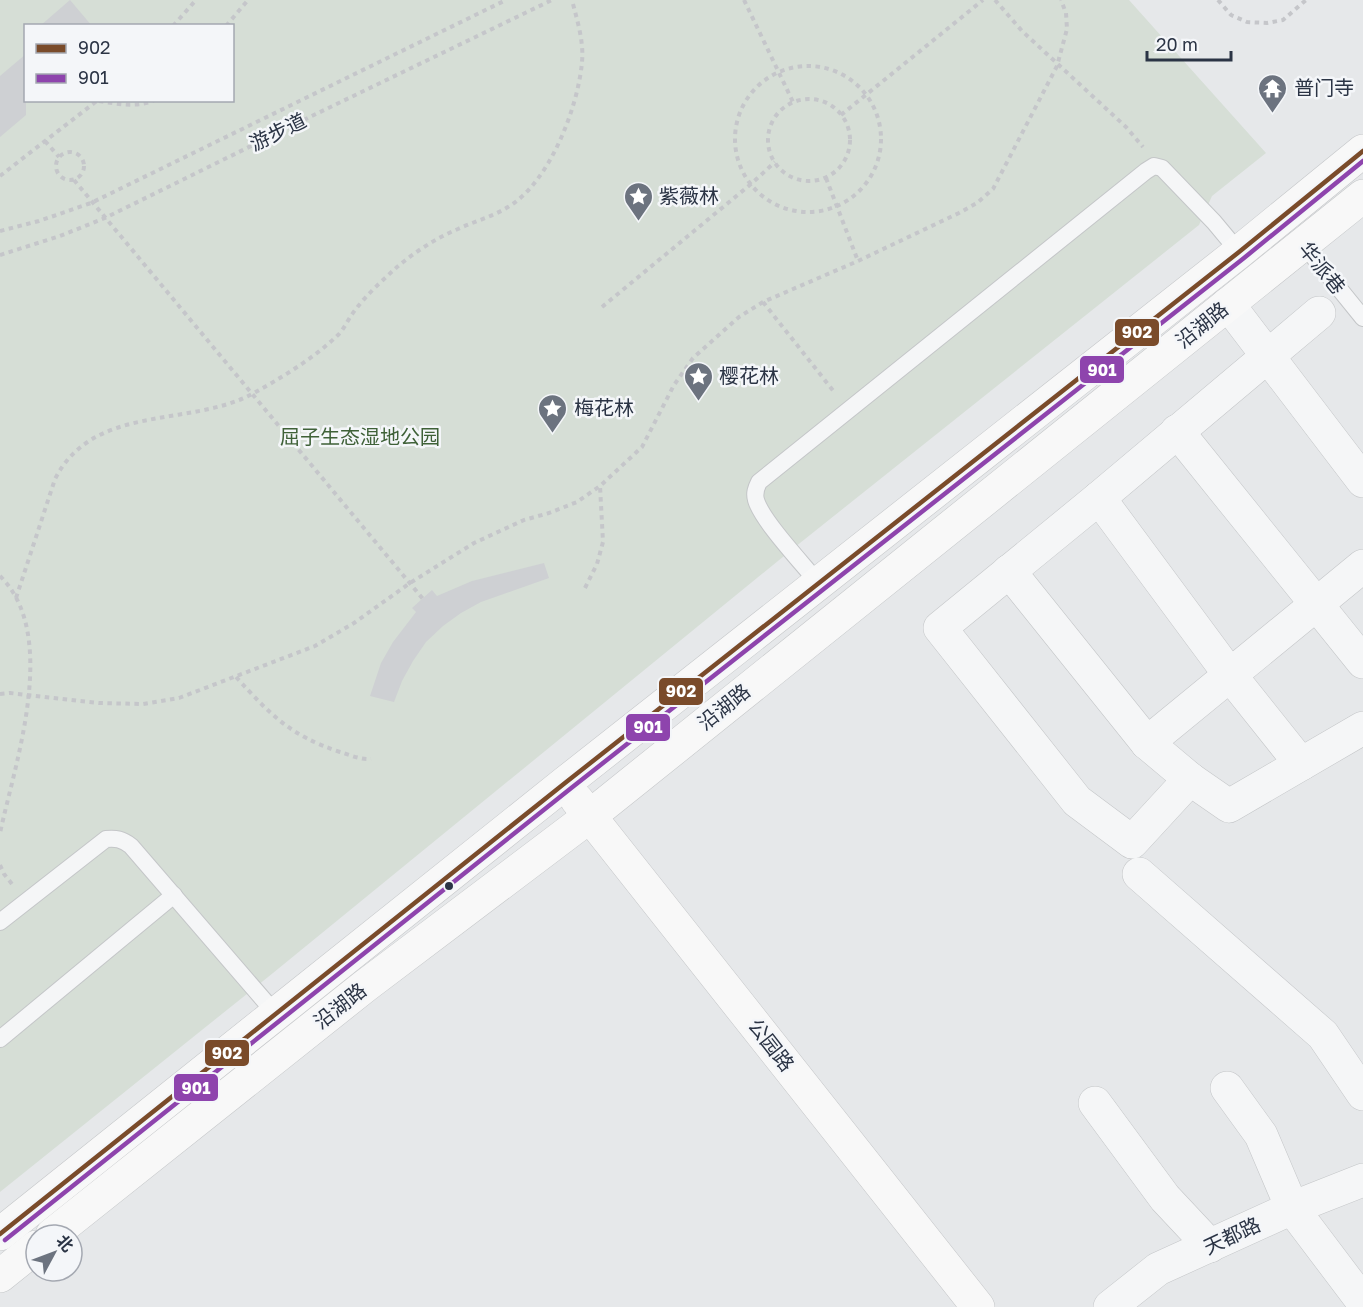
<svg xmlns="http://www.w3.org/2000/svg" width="1363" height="1307" font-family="'Golos Text','Noto Sans SC',sans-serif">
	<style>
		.green { fill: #d6ded6; fill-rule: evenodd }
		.building { fill: #ced0d3 }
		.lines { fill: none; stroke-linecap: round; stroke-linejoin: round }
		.lane-casing { stroke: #c4c6c8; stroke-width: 18 }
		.street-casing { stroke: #c4c6c8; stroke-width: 34 }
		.secondary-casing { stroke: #c4c6c8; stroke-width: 34 }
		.path { stroke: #c5c6ca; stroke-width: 4; stroke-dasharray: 4.5 4.5; stroke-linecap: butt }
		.lane { stroke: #f5f6f7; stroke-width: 16 }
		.street { stroke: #f5f6f7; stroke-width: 33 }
		.secondary { stroke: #f8f8f8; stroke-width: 33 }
		.bus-1-casing { stroke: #f4f6f9; stroke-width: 9 }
		.bus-2-casing { stroke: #f4f6f9; stroke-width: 9 }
		.bus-1 { stroke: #7a4b2a; stroke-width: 4.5 }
		.bus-2 { stroke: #8e44ad; stroke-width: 4.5 }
		.bus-dot { fill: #2b3445; stroke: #f4f6f9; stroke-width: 2 }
		.labels { text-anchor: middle; stroke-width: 5; stroke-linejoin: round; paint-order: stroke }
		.poi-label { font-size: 20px; fill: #2b3445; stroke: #f4f6f9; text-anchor: start }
		.street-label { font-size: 20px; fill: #2b3445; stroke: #f4f6f9 }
		.park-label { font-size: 20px; fill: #3f6138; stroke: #f4f6f9 }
		.line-badge { stroke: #f4f6f9; stroke-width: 2 }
		.badge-label { font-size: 16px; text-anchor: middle; font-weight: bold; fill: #fff }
	</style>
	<rect width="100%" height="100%" fill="#e6e8ea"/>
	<!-- green -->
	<path class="green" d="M 0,0 L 1129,0 L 1266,153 L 1212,196 L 1199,225 L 800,543 L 273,973 L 0,1192 ZM 26,26 L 232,26 L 232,100 L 26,100 Z"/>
	<!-- building -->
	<g class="building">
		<path d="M 70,0 L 92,26 L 40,26 Z"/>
		<path d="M 26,54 L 26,115 L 0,137 L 0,76 Z"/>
		<path d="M 544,563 L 549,578 L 481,602 L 461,613 L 443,626 L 426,642 L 413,661 L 402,681 L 394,702 L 370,696 L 381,663 L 393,642 L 416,612 L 412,608 L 432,590 L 437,596 L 472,581 Z"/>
	</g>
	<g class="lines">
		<defs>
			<g id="lane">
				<path d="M 1299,239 L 1363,318"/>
				<path d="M 819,584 C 804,565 762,521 756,500 C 754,493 756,488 759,482 L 1146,171 L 1154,166 L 1162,168 L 1214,222 L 1239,252"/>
				<path d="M 0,922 L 106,839 C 116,838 122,839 131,846 L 275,1013"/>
				<path d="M 0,1039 L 174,895"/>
			</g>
			<g id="street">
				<path d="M 1228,304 L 1363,481"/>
				<path d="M 1319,313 L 1099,498 L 940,628 L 1077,801 L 1132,842 L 1190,779 L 1229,806 L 1363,728"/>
				<path d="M 1177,431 L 1363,662"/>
				<path d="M 1099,498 L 1230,675 L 1301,764"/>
				<path d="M 1009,571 L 1147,743 L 1190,779"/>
				<path d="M 1147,743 L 1363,566"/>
				<path d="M 1139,874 L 1323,1035 L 1363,1094"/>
				<path d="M 1227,1088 L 1261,1135 L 1292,1208 L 1363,1302"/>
				<path d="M 1095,1103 L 1165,1198 L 1210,1246"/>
				<path d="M 1110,1307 L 1158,1269 L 1292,1208 L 1363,1180"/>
			</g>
			<g id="secondary">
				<path d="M 577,800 L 978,1307"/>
				<path d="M 0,1234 L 565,783 L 1239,252 L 1363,151"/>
				<path d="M 52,1235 L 365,986 L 590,816 L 1363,196"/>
				<path d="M 0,1276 L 36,1247"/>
			</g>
		</defs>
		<!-- lane casing -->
		<use href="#lane" class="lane-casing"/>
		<!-- street casing -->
		<use href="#street" class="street-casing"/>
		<!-- secondary casing -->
		<use href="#secondary" class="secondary-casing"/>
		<!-- path -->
		<g class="path">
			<path d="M 744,0 L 793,102"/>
			<path d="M 995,0 L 1022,31 L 1126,127 L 1143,147"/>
			<path d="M 1218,0 L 1231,15 L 1247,22 L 1267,23 L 1283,20 L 1306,0"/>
			<path d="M 173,26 L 196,0"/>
			<path d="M 226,26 L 248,0"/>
			<circle cx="808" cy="139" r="73"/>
			<circle cx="809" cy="140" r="41"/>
			<path d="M 99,101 C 118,104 137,108 155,100"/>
			<path d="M 841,115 L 983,0"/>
			<path d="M 45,141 L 59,157"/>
			<circle cx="70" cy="166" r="14"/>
			<path d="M 0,176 L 98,100"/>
			<path d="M 826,178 L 858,261"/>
			<path d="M 74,180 L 423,599"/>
			<path d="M 0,231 L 39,221 L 91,203 L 506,0"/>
			<path d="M 0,255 L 60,236 L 105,218 L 316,114 L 552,0"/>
			<path d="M 763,302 L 835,393"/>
			<path d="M 602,307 L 751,184 L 775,162"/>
			<path d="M 0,576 C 60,635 15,763 0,833"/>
			<path d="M 585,588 L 597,564 L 603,542 L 600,486"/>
			<path d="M 16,598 L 55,479 C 94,403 188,428 252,394 C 281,378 313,359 338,335 C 345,328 349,317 356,309 C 367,294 383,280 397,267 C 415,252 436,238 458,229 C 475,221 492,217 508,207 C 549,183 578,108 582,62 C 584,41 577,20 572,0"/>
			<path d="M 236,677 C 271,715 289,735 340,752 C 350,755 361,760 371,759"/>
			<path d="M 0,694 L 10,693 L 99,703 L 143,704 L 179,698 L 315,646 L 354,623 L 410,583 L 474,543 L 524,520 L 549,513 L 577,502 L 600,486 L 642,447 L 674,385 L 693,358 L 739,317 L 763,302 L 858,261 L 959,213 L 977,203 L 993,189 L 1057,66 L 1067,29 L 1066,13 L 1061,0"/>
			<path d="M 0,865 L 4,874 L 12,884"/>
		</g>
		<!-- lane -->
		<use href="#lane" class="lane"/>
		<!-- street -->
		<use href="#street" class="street"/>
		<!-- secondary -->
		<use href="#secondary" class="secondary"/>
		<defs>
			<path id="bus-1" d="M 0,1234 L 565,783 L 1239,252 L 1363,151"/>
			<path id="bus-2" d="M 5,1240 L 570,789 L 1244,258 L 1363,161"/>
		</defs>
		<!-- bus-1 casing -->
		<use href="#bus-1" class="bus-1-casing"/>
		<!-- bus-2 casing -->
		<use href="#bus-2" class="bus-2-casing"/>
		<!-- bus-1 -->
		<use href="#bus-1" class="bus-1"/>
		<!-- bus-2 -->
		<use href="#bus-2" class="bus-2"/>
	</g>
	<!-- icons -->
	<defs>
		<symbol id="temple-pin" viewBox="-11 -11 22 30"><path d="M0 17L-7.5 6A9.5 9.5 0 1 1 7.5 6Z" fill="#6c737f" stroke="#f4f6f9"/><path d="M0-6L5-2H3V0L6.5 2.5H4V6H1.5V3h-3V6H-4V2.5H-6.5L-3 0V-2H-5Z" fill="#fff"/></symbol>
		<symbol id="sight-pin" viewBox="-11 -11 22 30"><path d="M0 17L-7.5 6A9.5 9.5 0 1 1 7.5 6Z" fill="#6c737f" stroke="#f4f6f9"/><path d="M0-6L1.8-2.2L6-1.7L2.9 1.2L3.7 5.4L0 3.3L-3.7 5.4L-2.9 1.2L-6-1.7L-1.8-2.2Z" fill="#fff"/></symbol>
	</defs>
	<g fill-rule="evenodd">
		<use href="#temple-pin" x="1256" y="72" width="33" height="45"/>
		<use href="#sight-pin" x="622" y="180" width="33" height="45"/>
		<use href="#sight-pin" x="682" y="360" width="33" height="45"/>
		<use href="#sight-pin" x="536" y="392" width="33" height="45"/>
	</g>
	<!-- markers -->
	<circle class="bus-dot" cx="449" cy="886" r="5"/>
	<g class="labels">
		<!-- poi labels -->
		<g class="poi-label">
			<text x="1294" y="95">普门寺</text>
			<text x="659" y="203">紫薇林</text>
			<text x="719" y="383">樱花林</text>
			<text x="574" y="415">梅花林</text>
		</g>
		<!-- street labels -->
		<g class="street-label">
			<text transform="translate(278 132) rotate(-26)" y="7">游步道</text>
			<text transform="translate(1322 268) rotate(51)" y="7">华派巷</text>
			<text transform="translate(1202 325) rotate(-39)" y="7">沿湖路</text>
			<text transform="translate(724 707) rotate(-39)" y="7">沿湖路</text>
			<text transform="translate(340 1006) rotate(-38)" y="7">沿湖路</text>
			<text transform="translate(771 1045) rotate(52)" y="7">公园路</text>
			<text transform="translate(1232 1236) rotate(-25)" y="7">天都路</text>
		</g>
		<!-- park labels -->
		<g class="park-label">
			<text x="360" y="444">屈子生态湿地公园</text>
		</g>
	</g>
	<g class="line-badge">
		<rect x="1114" y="318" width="46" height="29" rx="6" fill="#7a4b2a"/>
		<rect x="1079" y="355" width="46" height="29" rx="6" fill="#8e44ad"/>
		<rect x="658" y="677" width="46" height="29" rx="6" fill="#7a4b2a"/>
		<rect x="625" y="713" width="46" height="29" rx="6" fill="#8e44ad"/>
		<rect x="204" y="1039" width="46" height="28" rx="6" fill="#7a4b2a"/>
		<rect x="173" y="1073" width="46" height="29" rx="6" fill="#8e44ad"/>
	</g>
	<g class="badge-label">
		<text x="1137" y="338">902</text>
		<text x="1102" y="376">901</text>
		<text x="681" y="697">902</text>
		<text x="648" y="733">901</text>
		<text x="227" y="1059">902</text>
		<text x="196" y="1094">901</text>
	</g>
	<!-- legend -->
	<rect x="24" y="24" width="210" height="78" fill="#f4f6f9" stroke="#a4a8b1" stroke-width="1.5"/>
	<rect x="36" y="44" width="30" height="9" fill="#7a4b2a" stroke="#a4a8b1" stroke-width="1.5"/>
	<text x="78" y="54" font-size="18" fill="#2b3445">902</text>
	<rect x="36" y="74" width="30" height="9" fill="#8e44ad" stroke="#a4a8b1" stroke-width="1.5"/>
	<text x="78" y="84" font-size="18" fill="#2b3445">901</text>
	<!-- north arrow -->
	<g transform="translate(54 1253) rotate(49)"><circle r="28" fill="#f4f6f9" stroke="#a4a8b1" stroke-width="1.5"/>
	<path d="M0-4.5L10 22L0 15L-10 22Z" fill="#6c737f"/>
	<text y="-9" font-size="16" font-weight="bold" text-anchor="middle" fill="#2b3445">北</text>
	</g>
	<!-- scale -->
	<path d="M1147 51v9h84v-9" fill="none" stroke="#2b3445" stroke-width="3"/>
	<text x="1156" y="51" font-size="18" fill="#2b3445" stroke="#f4f6f9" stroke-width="4.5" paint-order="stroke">20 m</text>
</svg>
